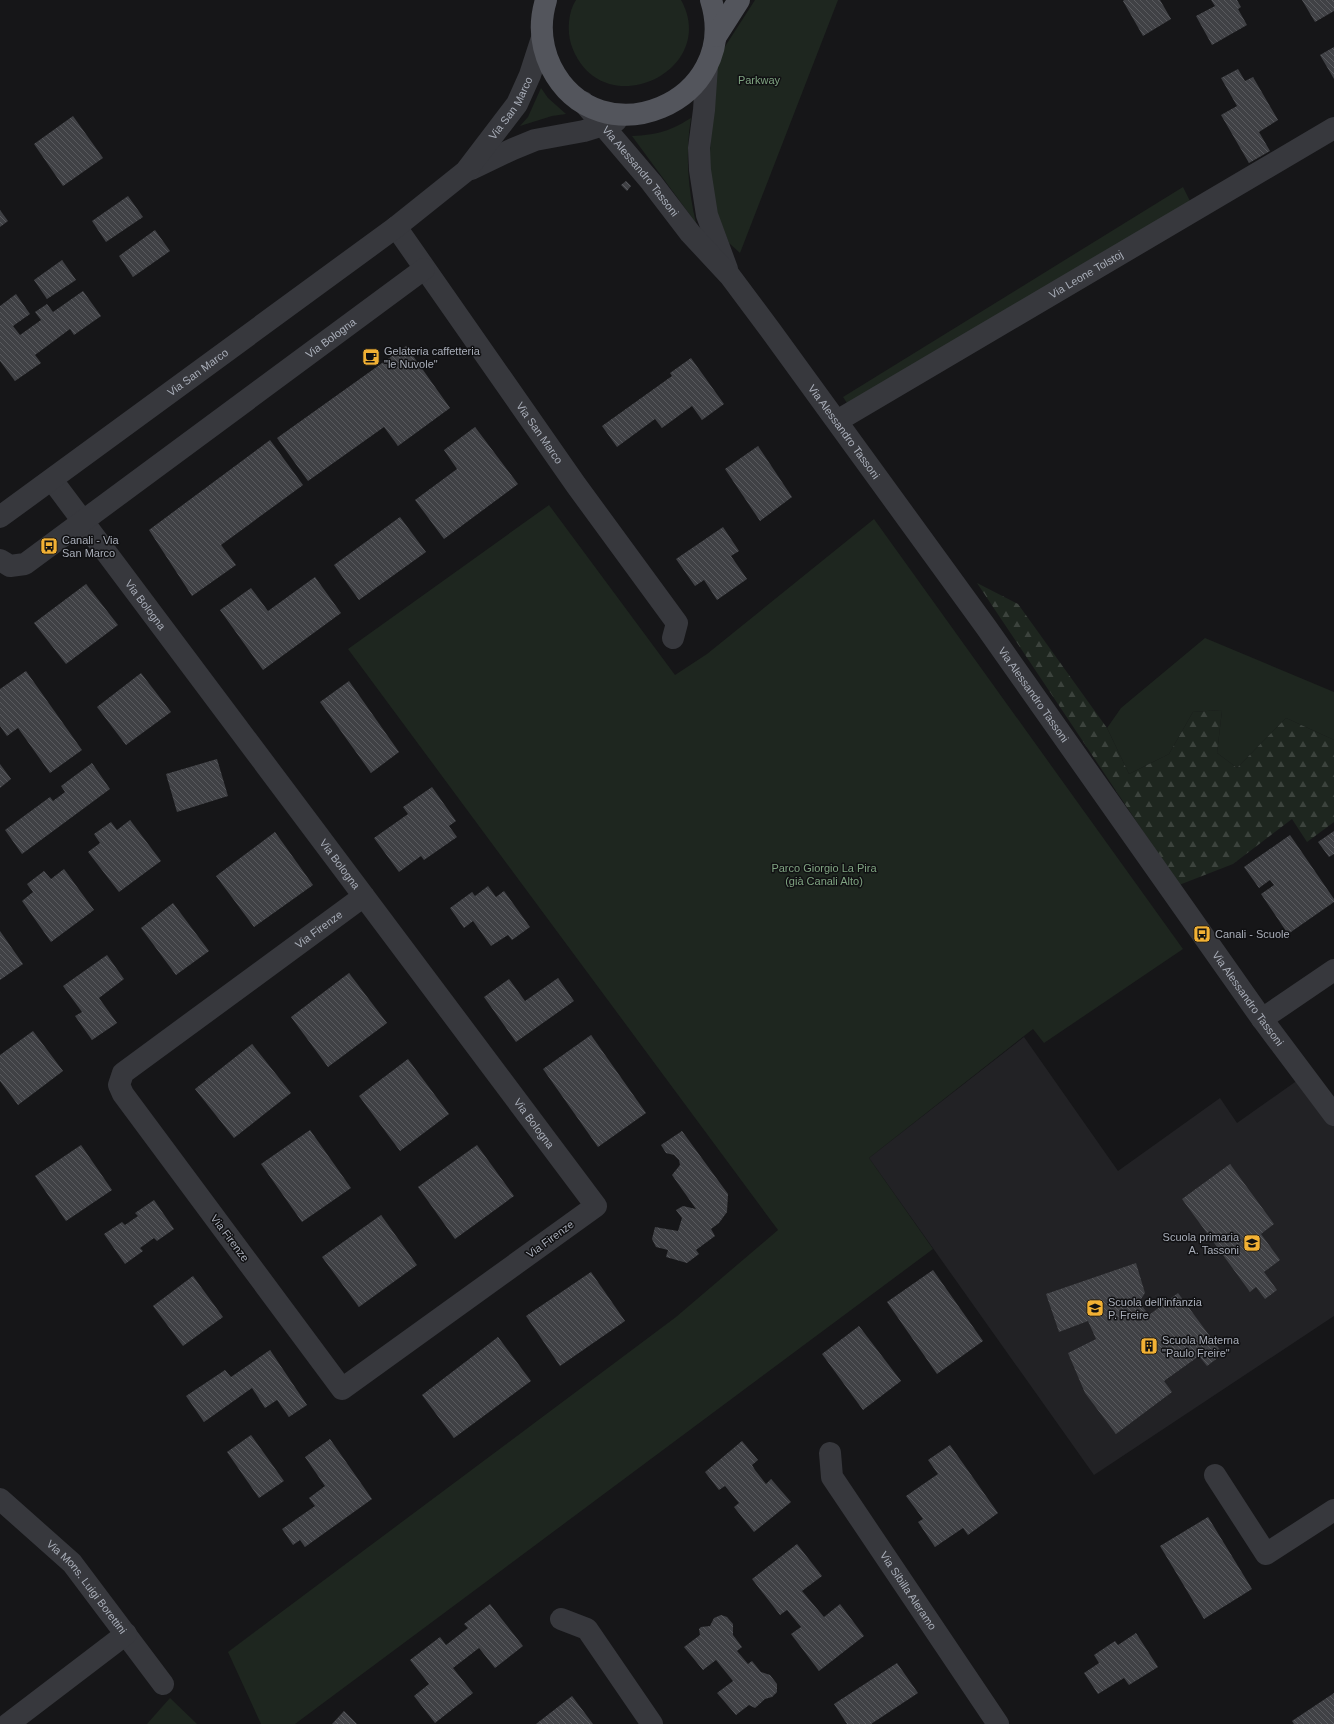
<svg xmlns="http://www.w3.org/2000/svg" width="1334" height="1724" font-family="Arial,sans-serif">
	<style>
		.built { fill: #222225 }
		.green { fill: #1e261f }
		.forest { fill: url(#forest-firs) }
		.building { fill: url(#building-back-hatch) }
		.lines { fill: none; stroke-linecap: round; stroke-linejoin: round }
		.minor { stroke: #37383d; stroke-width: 22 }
		.major { stroke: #53555c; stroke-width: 22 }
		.labels { text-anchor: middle; stroke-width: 3; stroke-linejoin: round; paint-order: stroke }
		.park-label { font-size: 11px; fill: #7fa381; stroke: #111113 }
		.street-label { font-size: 11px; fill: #a8adb8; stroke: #111113 }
		.poi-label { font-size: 11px; fill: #a8adb8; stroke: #111113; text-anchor: start }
	</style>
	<defs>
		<pattern id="forest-firs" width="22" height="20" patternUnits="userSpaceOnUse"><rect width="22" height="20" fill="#1e261f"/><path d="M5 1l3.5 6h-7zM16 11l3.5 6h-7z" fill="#3c433d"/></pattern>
		<pattern id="building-back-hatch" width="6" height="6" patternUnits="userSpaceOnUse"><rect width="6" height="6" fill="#404145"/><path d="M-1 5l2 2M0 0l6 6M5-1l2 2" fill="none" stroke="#595a5e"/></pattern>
	</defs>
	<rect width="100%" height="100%" fill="#161618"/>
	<!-- built -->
	<path class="built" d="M 1024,1037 L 1118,1171 L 1220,1098 L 1237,1123 L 1305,1075 L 1334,1116 L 1334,1316 L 1094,1475 L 869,1158 Z"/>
	<!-- green -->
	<g class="green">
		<path d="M 576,0 L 681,0 C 721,72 599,128 571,44 C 567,31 568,12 576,0 Z"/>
		<path d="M 755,0 L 838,0 L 740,253 L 729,243 L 714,205 L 709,169 L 715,62 Z"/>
		<path d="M 541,88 L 548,98 L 566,114 L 552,116 L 520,126 L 528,117 Z"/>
		<path d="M 691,118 C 685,153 688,189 696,223 L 632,136 C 657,135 670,131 691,118 Z"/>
		<path d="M 1183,187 L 1194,209 L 853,412 L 843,397 Z"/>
		<path d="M 549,505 L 675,675 L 707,654 L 874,519 L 1183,949 L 1044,1043 L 1033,1029 L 869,1158 L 933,1249 L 295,1724 L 261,1724 L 228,1652 L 676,1317 L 778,1230 L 348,649 Z"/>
		<path d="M 1205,638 L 1334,692 L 1334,740 L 1286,718 L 1237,768 L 1217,753 L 1222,710 L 1193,712 L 1169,754 L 1129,774 L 1107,728 L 1121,708 Z"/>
		<path d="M 170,1698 L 197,1724 L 147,1724 Z"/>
	</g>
	<!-- forest -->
	<path class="forest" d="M 977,583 L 1018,604 L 1107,728 L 1129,774 L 1169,754 L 1193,712 L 1222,710 L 1217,753 L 1237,768 L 1286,718 L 1334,740 L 1334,822 L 1307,842 L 1292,819 L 1233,864 L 1179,885 Z"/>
	<!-- building -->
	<g class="building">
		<path d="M 1124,0 L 1160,0 L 1171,19 L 1143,36 L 1123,1 Z"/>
		<path d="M 1211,0 L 1237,0 L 1241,7 L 1238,9 L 1247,25 L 1212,45 L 1196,16 L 1215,6 Z"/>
		<path d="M 1302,0 L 1334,0 L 1334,11 L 1315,22 Z"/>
		<path d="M 1334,47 L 1334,79 L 1320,55 Z"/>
		<path d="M 1238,69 L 1245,81 L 1253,77 L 1278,120 L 1259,132 L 1270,151 L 1249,163 L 1221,115 L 1237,106 L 1221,78 Z"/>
		<path d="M 73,116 L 103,158 L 63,186 L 34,144 Z"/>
		<path d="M 626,181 L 631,186 L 627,191 L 621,185 Z"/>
		<path d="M 128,196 L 143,217 L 106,242 L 92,221 Z"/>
		<path d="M 0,210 L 8,221 L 0,227 Z"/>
		<path d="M 155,230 L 170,251 L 133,277 L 119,256 Z"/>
		<path d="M 62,260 L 76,280 L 47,299 L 34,280 Z"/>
		<path d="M 83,291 L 101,316 L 74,335 L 70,329 L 35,355 L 41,363 L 15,381 L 0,361 L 0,306 L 16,294 L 30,314 L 13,326 L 20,335 L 41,320 L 35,312 L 47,304 L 53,312 Z"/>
		<path d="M 406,346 L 450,408 L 398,446 L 384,427 L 308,481 L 277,438 Z"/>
		<path d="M 691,358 L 724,404 L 702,420 L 692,406 L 662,428 L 655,419 L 617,447 L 602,426 L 672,376 L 670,373 Z"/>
		<path d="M 475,427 L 518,484 L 444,539 L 415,500 L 457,469 L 444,450 Z"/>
		<path d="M 270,440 L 303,485 L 221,545 L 236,565 L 192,596 L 149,530 Z"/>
		<path d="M 758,446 L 792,497 L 760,521 L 725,469 Z"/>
		<path d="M 400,517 L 426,552 L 359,600 L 334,565 Z"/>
		<path d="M 723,527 L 739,551 L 731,556 L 747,579 L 717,600 L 704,580 L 695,586 L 676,559 Z"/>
		<path d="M 315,577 L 341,613 L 263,670 L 220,610 L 251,588 L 268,611 Z"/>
		<path d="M 86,584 L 118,625 L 66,664 L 34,623 Z"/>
		<path d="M 26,671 L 82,750 L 50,773 L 18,728 L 7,736 L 0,726 L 0,689 Z"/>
		<path d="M 141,673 L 171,712 L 126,745 L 97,707 Z"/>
		<path d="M 349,681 L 399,752 L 371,773 L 320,702 Z"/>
		<path d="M 217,759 L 228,796 L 177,812 L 166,774 Z"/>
		<path d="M 92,763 L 110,789 L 22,854 L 5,830 L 50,797 L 53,801 L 65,792 L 61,786 Z"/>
		<path d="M 0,764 L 11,779 L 0,788 Z"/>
		<path d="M 432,787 L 456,821 L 449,826 L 457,837 L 424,860 L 421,856 L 399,872 L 374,838 L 408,814 L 403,807 Z"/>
		<path d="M 130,820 L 161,861 L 119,892 L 88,852 L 100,843 L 94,834 L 111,822 L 117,830 Z"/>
		<path d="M 1334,831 L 1334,854 L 1329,857 L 1318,842 Z"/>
		<path d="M 275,832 L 313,885 L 254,927 L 216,876 Z"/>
		<path d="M 1290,835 L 1334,899 L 1334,902 L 1288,934 L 1261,894 L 1274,885 L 1270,880 L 1259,888 L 1244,867 Z"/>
		<path d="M 64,869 L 94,910 L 51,942 L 22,901 L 33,892 L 27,884 L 44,871 L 51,879 Z"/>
		<path d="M 488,886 L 496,897 L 504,891 L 530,927 L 512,940 L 508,935 L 491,946 L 473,921 L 464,928 L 450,908 L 472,892 L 475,896 Z"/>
		<path d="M 173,903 L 209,951 L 176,975 L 141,928 Z"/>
		<path d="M 0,931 L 23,964 L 0,980 Z"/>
		<path d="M 107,955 L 124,979 L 99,998 L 117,1023 L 92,1040 L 75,1016 L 82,1012 L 63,986 Z"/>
		<path d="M 349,973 L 387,1023 L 328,1067 L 291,1017 Z"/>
		<path d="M 558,978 L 574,1001 L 516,1042 L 484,997 L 509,979 L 525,1001 Z"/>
		<path d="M 33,1031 L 63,1071 L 18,1105 L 0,1081 L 0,1055 Z"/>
		<path d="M 591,1035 L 646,1113 L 598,1147 L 543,1069 Z"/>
		<path d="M 252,1044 L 291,1093 L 234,1138 L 195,1089 Z"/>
		<path d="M 408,1059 L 449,1114 L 400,1151 L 359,1096 Z"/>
		<path d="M 310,1130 L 351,1188 L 302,1222 L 261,1164 Z"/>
		<path d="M 682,1131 L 728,1194 L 727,1212 L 719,1223 L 711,1229 L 715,1236 L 696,1250 L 699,1254 L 687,1263 L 666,1257 L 668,1250 L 656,1247 L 652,1239 L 655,1227 L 678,1231 L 682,1218 L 676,1210 L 683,1206 L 696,1209 L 672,1175 L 680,1165 L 679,1160 L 674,1155 L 666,1153 L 661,1145 Z"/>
		<path d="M 81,1145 L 112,1190 L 66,1221 L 35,1176 Z"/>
		<path d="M 477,1145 L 514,1196 L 455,1239 L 418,1187 Z"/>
		<path d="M 1230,1164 L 1274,1224 L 1261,1234 L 1280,1260 L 1264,1272 L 1277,1290 L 1265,1299 L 1256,1287 L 1250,1292 L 1182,1199 Z"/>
		<path d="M 154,1200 L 174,1229 L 157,1241 L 154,1238 L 140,1248 L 143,1251 L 125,1264 L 104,1234 L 122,1222 L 125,1225 L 138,1216 L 135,1213 Z"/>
		<path d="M 381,1215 L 417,1265 L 359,1307 L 322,1257 Z"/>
		<path d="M 1136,1263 L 1145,1293 L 1139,1302 L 1149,1315 L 1178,1293 L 1223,1354 L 1207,1366 L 1199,1356 L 1164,1381 L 1172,1392 L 1116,1434 L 1085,1393 L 1068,1353 L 1096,1339 L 1088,1321 L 1059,1332 L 1046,1294 Z"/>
		<path d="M 933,1270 L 983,1341 L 937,1374 L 887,1302 Z"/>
		<path d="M 591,1272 L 625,1321 L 560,1366 L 526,1316 Z"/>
		<path d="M 193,1276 L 223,1317 L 183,1346 L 153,1306 Z"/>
		<path d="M 859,1326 L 901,1381 L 863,1410 L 822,1354 Z"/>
		<path d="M 498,1337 L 531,1381 L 454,1438 L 422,1395 Z"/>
		<path d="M 270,1350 L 307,1405 L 289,1417 L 277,1400 L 265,1408 L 252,1388 L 204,1422 L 186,1396 L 225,1370 L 231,1377 Z"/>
		<path d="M 251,1435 L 284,1481 L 259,1498 L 227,1452 Z"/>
		<path d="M 330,1439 L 372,1499 L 305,1547 L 300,1540 L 293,1545 L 282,1529 L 315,1506 L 309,1498 L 325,1486 L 305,1457 Z"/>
		<path d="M 742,1441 L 758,1460 L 752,1465 L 755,1470 L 766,1484 L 771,1479 L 791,1502 L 754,1532 L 734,1507 L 739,1503 L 725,1486 L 719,1490 L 705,1472 Z"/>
		<path d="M 950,1445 L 998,1513 L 968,1535 L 963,1528 L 935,1547 L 918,1522 L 923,1519 L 906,1496 L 938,1474 L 928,1460 Z"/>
		<path d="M 1208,1517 L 1252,1589 L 1204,1619 L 1160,1546 Z"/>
		<path d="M 797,1544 L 822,1576 L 802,1591 L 824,1617 L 840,1604 L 864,1636 L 819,1671 L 791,1634 L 801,1627 L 787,1610 L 780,1615 L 752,1579 Z"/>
		<path d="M 490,1604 L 523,1646 L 495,1668 L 479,1648 L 453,1668 L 473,1693 L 435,1723 L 414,1696 L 429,1684 L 410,1660 L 440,1637 L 446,1645 L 468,1628 L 464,1624 Z"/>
		<path d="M 721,1615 L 727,1617 L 733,1624 L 733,1635 L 742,1647 L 737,1651 L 748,1664 L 752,1661 L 761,1672 L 770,1675 L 777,1684 L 777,1692 L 772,1697 L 765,1699 L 755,1708 L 749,1705 L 736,1715 L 717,1693 L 733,1681 L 716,1660 L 703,1670 L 684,1647 L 700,1635 L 699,1629 L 701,1627 L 710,1626 L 714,1618 Z"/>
		<path d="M 1136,1633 L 1158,1667 L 1129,1685 L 1124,1678 L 1098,1694 L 1084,1673 L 1099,1663 L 1094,1655 L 1115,1641 L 1118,1645 Z"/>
		<path d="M 897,1663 L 918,1693 L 871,1724 L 847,1724 L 834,1704 Z"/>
		<path d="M 1334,1693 L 1334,1724 L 1294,1724 L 1292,1721 Z"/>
		<path d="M 572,1696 L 593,1724 L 536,1724 Z"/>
		<path d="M 344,1711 L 357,1724 L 332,1724 Z"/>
	</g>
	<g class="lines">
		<!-- minor -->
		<g class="minor">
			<path d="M 707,66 L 704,110 L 699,148 L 700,170 L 707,215 L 727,269"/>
			<path id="s1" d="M 583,102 L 651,182 L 690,233 L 730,276 L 771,331 L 986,627 L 1262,1019 L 1334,1115"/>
			<path d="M 471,169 L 513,149 L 535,140 L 584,131 L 616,121"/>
			<path id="s2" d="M 396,227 L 576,485 L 677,623 L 673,638"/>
			<path id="s3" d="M 837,421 L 1334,128"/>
			<path id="s4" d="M 52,480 L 596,1206 L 342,1389 L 123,1094 L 119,1085 L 123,1073 L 364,896"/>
			<path id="s5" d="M 0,517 L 396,227 L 466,171 L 517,104 L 530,75 L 542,38"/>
			<path id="s6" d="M 0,560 L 10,566 L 25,564 L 424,269"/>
			<path d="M 1262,1019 L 1334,970"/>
			<path id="s7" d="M 830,1453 L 832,1477 L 998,1724"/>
			<path d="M 1215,1475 L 1266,1554 L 1334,1510"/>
			<path id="s8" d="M 0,1499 L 72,1563 L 163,1684"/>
			<path d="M 561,1619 L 587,1629 L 652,1724"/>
			<path d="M 8,1724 L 126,1634"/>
		</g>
		<!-- major -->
		<g class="major">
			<path d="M 546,0 C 539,23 541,46 551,67 C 599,162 743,102 711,0"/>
			<path d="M 716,36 L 739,0"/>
		</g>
	</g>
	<!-- icons -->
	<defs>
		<symbol id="cafe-square" viewBox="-11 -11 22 22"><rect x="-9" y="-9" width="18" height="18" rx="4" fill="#f2b134" stroke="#111113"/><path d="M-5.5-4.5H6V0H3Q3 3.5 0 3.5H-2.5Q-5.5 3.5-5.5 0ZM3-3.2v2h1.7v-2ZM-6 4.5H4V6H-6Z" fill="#111"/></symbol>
		<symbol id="bus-square" viewBox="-11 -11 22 22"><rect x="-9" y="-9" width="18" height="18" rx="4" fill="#f2b134" stroke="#111113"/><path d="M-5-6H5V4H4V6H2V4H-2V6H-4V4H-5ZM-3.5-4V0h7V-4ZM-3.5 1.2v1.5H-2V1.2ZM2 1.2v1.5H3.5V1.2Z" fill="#111"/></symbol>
		<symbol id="school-square" viewBox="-11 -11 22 22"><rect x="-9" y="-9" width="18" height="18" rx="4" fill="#f2b134" stroke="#111113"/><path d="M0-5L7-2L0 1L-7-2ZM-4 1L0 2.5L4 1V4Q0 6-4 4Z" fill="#111"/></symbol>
		<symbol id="building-square" viewBox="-11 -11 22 22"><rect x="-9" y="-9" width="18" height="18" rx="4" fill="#f2b134" stroke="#111113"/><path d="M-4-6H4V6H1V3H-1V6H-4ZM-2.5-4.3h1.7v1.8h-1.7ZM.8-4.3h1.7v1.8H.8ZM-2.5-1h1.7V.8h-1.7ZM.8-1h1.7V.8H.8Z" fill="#111"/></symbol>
	</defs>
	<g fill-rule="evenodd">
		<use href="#cafe-square" x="361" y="347" width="20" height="20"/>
		<use href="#bus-square" x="39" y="536" width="20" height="20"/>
		<use href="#bus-square" x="1192" y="924" width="20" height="20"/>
		<use href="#school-square" x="1242" y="1233" width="20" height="20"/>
		<use href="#school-square" x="1085" y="1298" width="20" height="20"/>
		<use href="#building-square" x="1139" y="1336" width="20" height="20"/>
	</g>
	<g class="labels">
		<!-- park labels -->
		<g class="park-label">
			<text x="759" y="84">Parkway</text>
			<text x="824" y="872">Parco Giorgio La Pira<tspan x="824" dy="13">(già Canali Alto)</tspan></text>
		</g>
		<!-- street labels -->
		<g class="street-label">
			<text dy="4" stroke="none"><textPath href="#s5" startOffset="658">Via San Marco</textPath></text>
			<text dy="4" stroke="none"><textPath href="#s1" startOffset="90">Via Alessandro Tassoni</textPath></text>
			<text dy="4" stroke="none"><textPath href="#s3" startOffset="289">Via Leone Tolstoj</textPath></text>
			<text dy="4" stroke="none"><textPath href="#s6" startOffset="407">Via Bologna</textPath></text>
			<text dy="4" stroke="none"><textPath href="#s5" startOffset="245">Via San Marco</textPath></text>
			<text dy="4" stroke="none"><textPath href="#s1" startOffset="421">Via Alessandro Tassoni</textPath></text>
			<text dy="4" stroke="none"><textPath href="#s2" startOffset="251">Via San Marco</textPath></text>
			<text dy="4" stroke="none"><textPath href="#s4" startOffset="156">Via Bologna</textPath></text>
			<text dy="4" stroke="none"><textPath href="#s1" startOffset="745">Via Alessandro Tassoni</textPath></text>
			<text dy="4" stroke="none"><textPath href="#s4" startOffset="480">Via Bologna</textPath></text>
			<text dy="4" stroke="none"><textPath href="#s4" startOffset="1853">Via Firenze</textPath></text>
			<text dy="4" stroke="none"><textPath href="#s1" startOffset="1117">Via Alessandro Tassoni</textPath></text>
			<text dy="4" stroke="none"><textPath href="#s4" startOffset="804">Via Bologna</textPath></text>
			<text transform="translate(230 1238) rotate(53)" y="4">Via Firenze</text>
			<text transform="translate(550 1239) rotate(-36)" y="4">Via Firenze</text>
			<text dy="4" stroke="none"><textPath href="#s8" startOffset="124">Via Mons. Luigi Borettini</textPath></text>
			<text dy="4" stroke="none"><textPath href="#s7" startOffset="161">Via Sibilla Aleramo</textPath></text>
		</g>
		<!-- poi labels -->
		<g class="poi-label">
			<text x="384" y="355">Gelateria caffetteria<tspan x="384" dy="13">"le Nuvole"</tspan></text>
			<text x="62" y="544">Canali - Via<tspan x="62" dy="13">San Marco</tspan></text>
			<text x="1215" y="938">Canali - Scuole</text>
			<text x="1239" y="1241" text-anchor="end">Scuola primaria<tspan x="1239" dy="13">A. Tassoni</tspan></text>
			<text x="1108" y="1306">Scuola dell'infanzia<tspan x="1108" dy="13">P. Freire</tspan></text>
			<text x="1162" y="1344">Scuola Materna<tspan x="1162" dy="13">"Paulo Freire"</tspan></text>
		</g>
	</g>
</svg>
